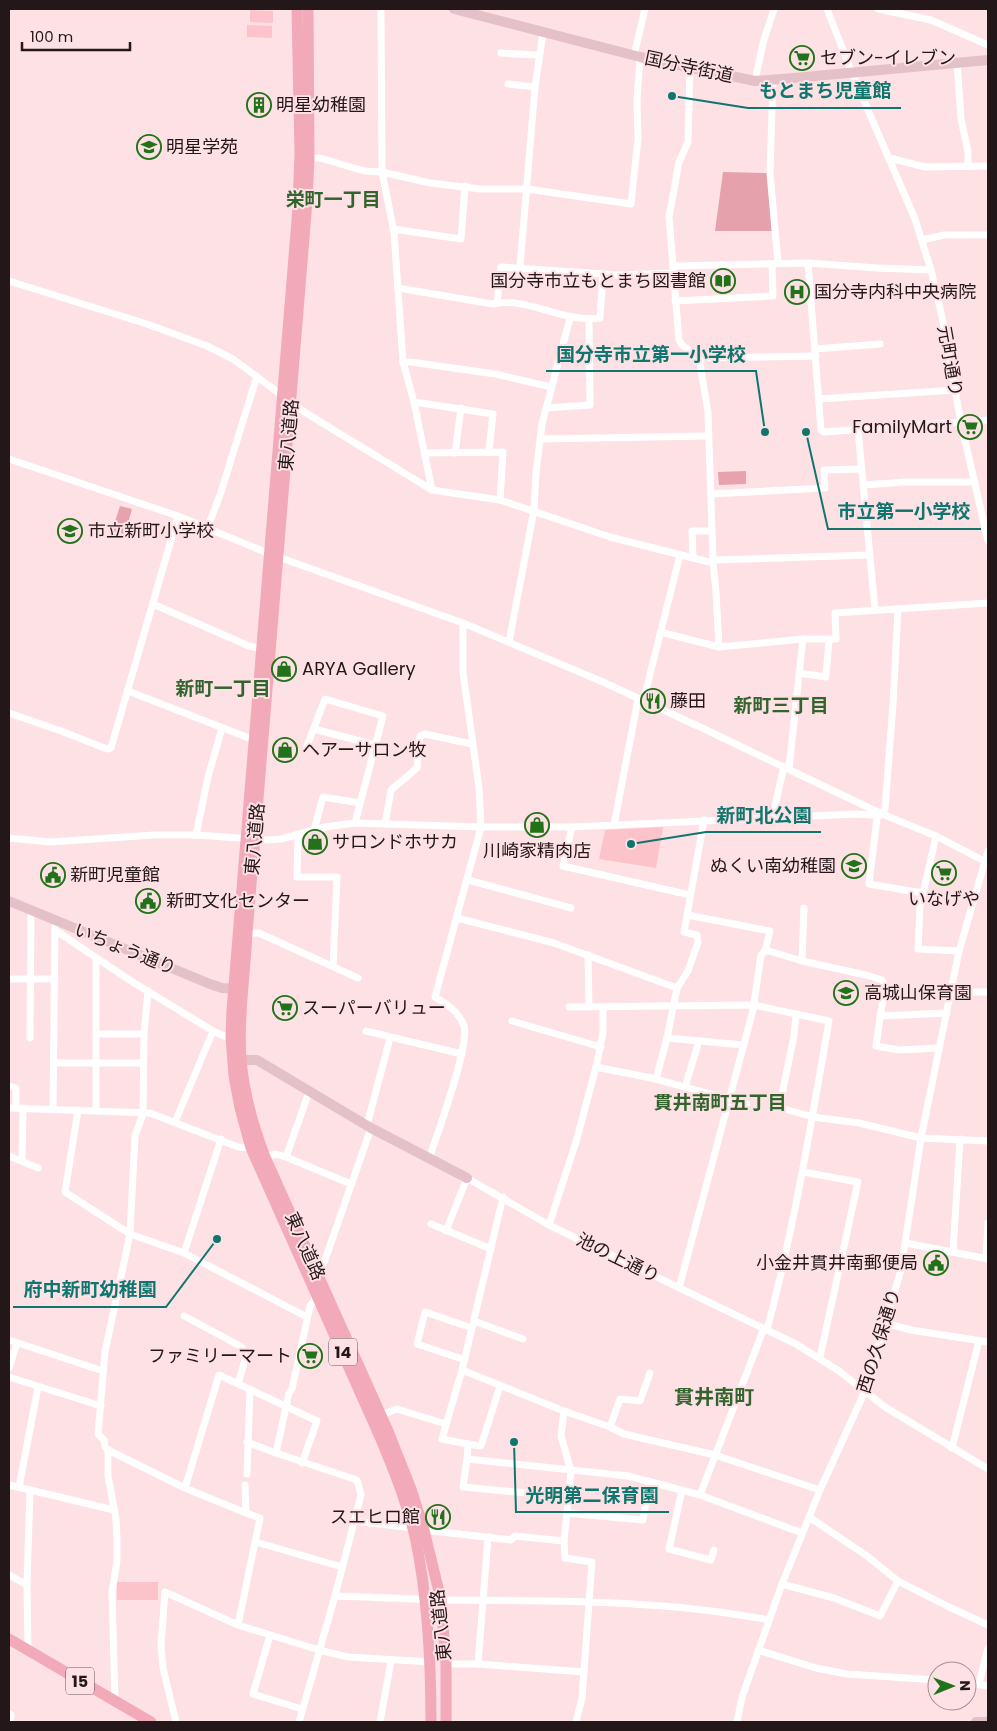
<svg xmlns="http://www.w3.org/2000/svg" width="997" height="1731" font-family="Poppins,'Noto Sans JP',sans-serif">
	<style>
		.green { fill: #fdc3cb }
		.forest { fill: #e5a2ac }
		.water { fill: #e6a3ae }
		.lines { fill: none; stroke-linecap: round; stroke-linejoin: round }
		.street { stroke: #fff; stroke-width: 7 }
		.secondary { stroke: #e4c1c9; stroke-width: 10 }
		.primary { stroke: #f2aab9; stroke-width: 11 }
		.labels { text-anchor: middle; stroke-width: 4; stroke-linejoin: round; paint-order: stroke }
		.shield { fill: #fde1e5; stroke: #645456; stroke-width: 1 }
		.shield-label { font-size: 16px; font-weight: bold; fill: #231719 }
		.poi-label { font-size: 18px; fill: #231719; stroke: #fde1e5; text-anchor: start }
		.street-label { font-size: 18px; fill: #231719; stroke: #fde1e5 }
		.neighbourhood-label { font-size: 19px; font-weight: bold; fill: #33642e; stroke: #fde1e5 }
		.quarter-label { font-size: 20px; font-weight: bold; fill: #33642e; stroke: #fde1e5 }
		.leader { fill: none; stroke: #0f766e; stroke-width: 2 }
		.callout-dot { fill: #0f766e; stroke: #fde1e5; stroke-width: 2 }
		.callout-label { font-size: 19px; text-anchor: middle; font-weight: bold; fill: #0f766e; stroke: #fde1e5; stroke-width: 4; stroke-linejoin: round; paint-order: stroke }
	</style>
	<rect width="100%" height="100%" fill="#fde1e5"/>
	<!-- green -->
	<g class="green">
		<path d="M 250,10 L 273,11 L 273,23 L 250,22 Z"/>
		<path d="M 247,25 L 272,26 L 272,38 L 247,37 Z"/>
		<path d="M 663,827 L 656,868 L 599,859 L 605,830 Z"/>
		<rect x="117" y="1582" width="41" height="18"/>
	</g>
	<!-- forest -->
	<path class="forest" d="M 723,172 L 767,173 L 772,231 L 715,231 Z"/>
	<!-- water -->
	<g class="water">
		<path d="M 746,471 L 746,484 L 719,485 L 718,472 Z"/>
		<path d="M 120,506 L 132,509 L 125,534 L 112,531 Z"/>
	</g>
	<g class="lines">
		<!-- street -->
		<g class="street">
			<path d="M 381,9 L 382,172 L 394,232 L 403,362 L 414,402 L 432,490"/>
			<path d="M 827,9 L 852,73 L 915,219 L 931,270 L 942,317 L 961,423 L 988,541"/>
			<path d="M 878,9 L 931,20 L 988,45"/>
			<path d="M 501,53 L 538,55"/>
			<path d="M 634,55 L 645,9"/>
			<path d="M 957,62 L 961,119 L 968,152 L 968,166"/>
			<path d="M 690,68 L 688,142 L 679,162 L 669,217 L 679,340 L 682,345 L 699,358 L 708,412 L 713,562 L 716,592 L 719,647"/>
			<path d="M 773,80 L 770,173 L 778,263"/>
			<path d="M 755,81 L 763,43 L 774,9"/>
			<path d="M 508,84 L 535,87"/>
			<path d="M 309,158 L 320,158 L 364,171 L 382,172 L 430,183 L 480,189 L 527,189 L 631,204 L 638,139 L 637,101 L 640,57"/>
			<path d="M 890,158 L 925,167 L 988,166"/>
			<path d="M 393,229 L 461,239 L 465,186"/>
			<path d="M 922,240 L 944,235 L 988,235"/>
			<path d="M 808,263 L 821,430 L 824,432 L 988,420"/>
			<path d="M 673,266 L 808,263 L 877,268 L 931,270"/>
			<path d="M 520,267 L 535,87 L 543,33"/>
			<path d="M 9,281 L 147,324 L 207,346 L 233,359 L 306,413 L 432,490 L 500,500 L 610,537 L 709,562 L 715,560 L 869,555"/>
			<path d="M 398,288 L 493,304 C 526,296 563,323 600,318 L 603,274"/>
			<path d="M 675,301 L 773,296 L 772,264"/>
			<path d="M 497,303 L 501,267 L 618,275 L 674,273"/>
			<path d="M 815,349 L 880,344"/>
			<path d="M 699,358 L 816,356"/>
			<path d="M 403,362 L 411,362 L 495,374 L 551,387"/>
			<path d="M 819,399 L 955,390"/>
			<path d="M 414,402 L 493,414 L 489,451"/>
			<path d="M 546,408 L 590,405 L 589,319"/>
			<path d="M 858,430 L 875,610"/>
			<path d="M 540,439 L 708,436"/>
			<path d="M 424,453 L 503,452 L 500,500"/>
			<path d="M 455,453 L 461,408"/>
			<path d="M 9,459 L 178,516 L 270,554 L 463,623 L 603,682 L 700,727 L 882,814 L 936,836 L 988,863"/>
			<path d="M 864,485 L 904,482 L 975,482"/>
			<path d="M 711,494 L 825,488 L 824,470 L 861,469"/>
			<path d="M 207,529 L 220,495 L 257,376"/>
			<path d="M 693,557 L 692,531 L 712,531"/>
			<path d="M 153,604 L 249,646 L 263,649"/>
			<path d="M 898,609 L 893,704 L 885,809 L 877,818 L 869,884 L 923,893"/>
			<path d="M 660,632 L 719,647 L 803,639 L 836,639 L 835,613 L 988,603"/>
			<path d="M 509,642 L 534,510 L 536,473 L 542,424 L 570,318"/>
			<path d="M 799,673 L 826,677 L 829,639"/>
			<path d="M 128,691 L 254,740"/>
			<path d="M 643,702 L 680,555"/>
			<path d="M 9,713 L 61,731 L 107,749 L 111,748 L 178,516"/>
			<path d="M 314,729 L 375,745"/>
			<path d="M 307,746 L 325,699 L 383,716 L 355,823"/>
			<path d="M 789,768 L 803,639"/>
			<path d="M 772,819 L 784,766"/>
			<path d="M 385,824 L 391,790 L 417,768 L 420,736 L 425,734 L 472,744"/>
			<path d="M 614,825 L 638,699"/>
			<path d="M 572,827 L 563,866 L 690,895"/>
			<path d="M 314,830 L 323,797 L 360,803"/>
			<path d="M 196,835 L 208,777 L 222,728"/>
			<path d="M 298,835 L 297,877 L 337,877 L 333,966"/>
			<path d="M 936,836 L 920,907 L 918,949 L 959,951"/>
			<path d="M 9,838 L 50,842 L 154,835 L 196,835 L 267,840 L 281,839 L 325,827 L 355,823 L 481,827 L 572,827 L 856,814 L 872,815 L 882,814"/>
			<path d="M 468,880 L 571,908"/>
			<path d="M 687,915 L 770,931 L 765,951"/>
			<path d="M 457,918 L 554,943 L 677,988"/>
			<path d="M 55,930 L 131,981 L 213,1031 L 224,1036 L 231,1037"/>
			<path d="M 247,933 L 259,933 L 358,978"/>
			<path d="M 588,955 L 589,1007"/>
			<path d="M 802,961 L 804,908"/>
			<path d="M 9,979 L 55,979"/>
			<path d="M 148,991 L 144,1034 L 143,1114 L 135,1136 L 130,1234 L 105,1352 L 98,1434 L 104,1440 L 105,1447 L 108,1450 L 185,1488 L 246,1513 L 260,1518 L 238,1625"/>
			<path d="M 951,992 L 988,992"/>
			<path d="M 569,1007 L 754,1005 L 829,1021 C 811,1125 794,1228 767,1330"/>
			<path d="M 796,1014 L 794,1036 L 780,1104 L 781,1108 L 813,1117 L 859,1123 L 921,1138 L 988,1141"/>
			<path d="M 880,1016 L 947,1013"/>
			<path d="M 512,1021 L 601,1047"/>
			<path d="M 366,1031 L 462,1054"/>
			<path d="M 96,1034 L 144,1034"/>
			<path d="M 30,1038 L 31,910"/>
			<path d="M 667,1038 L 744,1045"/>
			<path d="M 54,1063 L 143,1063"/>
			<path d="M 596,1067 L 603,1033 L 603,1007"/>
			<path d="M 656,1079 L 667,1038 L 677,988 L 688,971 L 698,942 L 697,935 L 684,932 L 704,820"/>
			<path d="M 9,1086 L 16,1088 L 16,1108"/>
			<path d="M 685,1087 L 699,1041"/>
			<path d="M 9,1108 L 150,1113 L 238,1147 L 251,1148"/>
			<path d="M 53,1109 L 55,927"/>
			<path d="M 78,1110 L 65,1192 L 130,1234 L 184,1253 L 307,1317"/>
			<path d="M 96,1110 L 96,958"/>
			<path d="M 175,1122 L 213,1031"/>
			<path d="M 367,1125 L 390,1038"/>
			<path d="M 9,1156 L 38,1168"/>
			<path d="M 265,1157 L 276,1154 L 286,1157 L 351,1184"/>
			<path d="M 286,1157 L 309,1092"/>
			<path d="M 429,1159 C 437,1135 470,1045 464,1026 C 459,1012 447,1004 435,997 L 481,827 L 479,788 L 463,672 L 463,623"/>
			<path d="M 22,1160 L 23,1108"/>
			<path d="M 803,1172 L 858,1182 L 820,1357"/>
			<path d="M 431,1224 L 491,1249"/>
			<path d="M 549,1225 L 576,1142 L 596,1067 L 656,1079 L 747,1104"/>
			<path d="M 446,1231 L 467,1178 L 549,1225 L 584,1242 L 796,1344 L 839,1371 L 885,1407 L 988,1469"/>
			<path d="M 906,1243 L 988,1259"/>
			<path d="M 953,1252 L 960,1139"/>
			<path d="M 184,1253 L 221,1139"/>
			<path d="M 986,1259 L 988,1223"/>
			<path d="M 317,1274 L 325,1260 L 371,1128"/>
			<path d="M 679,1288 L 753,1010 L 761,955 L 765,951 L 769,951 L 802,961 L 866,975 L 882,980 L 885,985 L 876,1046 L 899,1050 L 939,1048"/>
			<path d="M 184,1316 L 242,1347 L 245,1360 L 238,1384"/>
			<path d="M 474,1321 L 523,1339"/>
			<path d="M 885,1323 L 911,1330 L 988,1342"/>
			<path d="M 9,1340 L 103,1371"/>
			<path d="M 465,1360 L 417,1344 L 425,1312 L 472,1328"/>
			<path d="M 9,1368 L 17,1343"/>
			<path d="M 9,1377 L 101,1406"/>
			<path d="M 564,1411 L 610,1427 L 624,1434 L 715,1455 L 820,1490"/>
			<path d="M 381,1415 L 397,1409 L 446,1424"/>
			<path d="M 610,1427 L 620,1399 L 640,1401 L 650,1373"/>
			<path d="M 247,1442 L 276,1453"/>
			<path d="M 468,1444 L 442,1439 L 462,1370 L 503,1197"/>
			<path d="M 952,1448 L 979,1341"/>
			<path d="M 108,1450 L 108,1476 L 116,1519 L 117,1538 L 117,1561 L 112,1592 L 115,1701"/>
			<path d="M 467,1459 L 468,1444 L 481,1446 L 500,1386"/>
			<path d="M 247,1474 L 250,1389"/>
			<path d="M 9,1485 L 114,1510"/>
			<path d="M 245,1485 L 246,1513"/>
			<path d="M 19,1487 L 38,1387"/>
			<path d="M 185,1488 L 219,1375 L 317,1421 L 302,1463"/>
			<path d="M 682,1490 L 669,1549 L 711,1560 L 714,1550"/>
			<path d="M 700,1495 L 764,1328"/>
			<path d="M 569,1497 L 463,1487 L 467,1459 L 628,1476 L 700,1495 L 802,1533"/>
			<path d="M 567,1513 L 643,1520 L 649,1481"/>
			<path d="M 809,1517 L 867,1556 L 898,1581 L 947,1606 L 988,1625"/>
			<path d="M 354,1521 L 413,1528"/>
			<path d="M 424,1530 L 511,1540 L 515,1536 L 564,1541 L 571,1471 L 561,1436 L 564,1411 L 462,1370"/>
			<path d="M 564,1541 L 565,1558 L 592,1562 L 582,1698 L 576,1722"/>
			<path d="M 256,1542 L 342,1567"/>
			<path d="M 9,1575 L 27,1585"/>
			<path d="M 782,1584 L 834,1598 L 880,1616 L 898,1581"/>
			<path d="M 335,1596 C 371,1597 406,1599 442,1600 C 551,1601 661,1599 769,1620"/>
			<path d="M 270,1635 L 253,1694 L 302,1709"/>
			<path d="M 28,1650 L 27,1585 L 30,1490"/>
			<path d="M 758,1650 L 816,1668 L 847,1674 L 937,1680"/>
			<path d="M 446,1664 L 478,1664 L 584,1672"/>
			<path d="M 478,1664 L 488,1537"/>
			<path d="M 967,1683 L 988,1686"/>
			<path d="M 979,1684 L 988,1648"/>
			<path d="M 9,1714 L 11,1715 L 10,1722"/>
			<path d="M 176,1722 L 163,1668 L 161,1645 L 165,1592 L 238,1625 L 319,1650 L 348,1657 L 431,1662"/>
			<path d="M 299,1722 L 335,1596 L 361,1495 L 357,1480 L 276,1453 L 289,1393 L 292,1389 L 310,1306 L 314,1301 L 315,1294"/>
			<path d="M 380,1722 L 391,1661"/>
			<path d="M 737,1722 L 742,1697 L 782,1584 L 820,1490 L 865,1391 L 901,1270 L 921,1138 L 959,951 L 988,851"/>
		</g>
		<!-- secondary -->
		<g class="secondary">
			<path d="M 454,9 L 640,57 L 755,81 L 794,78 L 988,60"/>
			<path d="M 9,901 L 210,984 L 222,988 L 240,989"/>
			<path d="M 241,1060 L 257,1060 L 371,1128 L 467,1178"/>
			<path d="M 976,1722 L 988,1722"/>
		</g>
		<!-- primary -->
		<g class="primary">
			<path d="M 297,9 L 300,154 L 298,208 L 232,1010 L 231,1037 L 234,1076 L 240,1108 L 251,1148 L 380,1437 C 394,1471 408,1505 416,1541 C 428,1600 431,1662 431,1722"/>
			<path d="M 308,9 L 309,158 L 307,201 L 247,933 C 245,975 238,1018 241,1060 C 244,1094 253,1126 265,1157 L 388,1431 L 411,1489 L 424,1530 L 441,1600 L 446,1664 L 446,1722"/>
			<path d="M 9,1639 L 151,1722"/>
		</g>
	</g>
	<!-- icons -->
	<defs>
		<symbol id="supermarket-ring" viewBox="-11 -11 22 22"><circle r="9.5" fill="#fde1e5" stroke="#227219" stroke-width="1.5"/><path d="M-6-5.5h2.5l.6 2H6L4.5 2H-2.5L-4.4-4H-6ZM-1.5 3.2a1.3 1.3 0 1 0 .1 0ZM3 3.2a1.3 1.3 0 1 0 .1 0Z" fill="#227219"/></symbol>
		<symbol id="building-ring" viewBox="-11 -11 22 22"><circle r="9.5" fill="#fde1e5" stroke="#227219" stroke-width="1.5"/><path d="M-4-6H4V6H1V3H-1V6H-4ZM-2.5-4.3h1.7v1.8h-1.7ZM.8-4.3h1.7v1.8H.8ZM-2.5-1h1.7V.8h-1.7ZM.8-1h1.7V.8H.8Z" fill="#227219"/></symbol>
		<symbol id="school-ring" viewBox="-11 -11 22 22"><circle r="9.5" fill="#fde1e5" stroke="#227219" stroke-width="1.5"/><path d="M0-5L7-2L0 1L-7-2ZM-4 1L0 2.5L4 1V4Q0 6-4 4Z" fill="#227219"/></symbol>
		<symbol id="library-ring" viewBox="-11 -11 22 22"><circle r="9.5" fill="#fde1e5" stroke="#227219" stroke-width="1.5"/><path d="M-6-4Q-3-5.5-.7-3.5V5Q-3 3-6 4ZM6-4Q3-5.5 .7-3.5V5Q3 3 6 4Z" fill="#227219"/></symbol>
		<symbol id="hospital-ring" viewBox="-11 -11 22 22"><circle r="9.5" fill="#fde1e5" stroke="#227219" stroke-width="1.5"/><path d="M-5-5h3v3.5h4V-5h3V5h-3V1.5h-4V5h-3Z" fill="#227219"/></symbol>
		<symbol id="shop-ring" viewBox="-11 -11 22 22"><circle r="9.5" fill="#fde1e5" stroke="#227219" stroke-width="1.5"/><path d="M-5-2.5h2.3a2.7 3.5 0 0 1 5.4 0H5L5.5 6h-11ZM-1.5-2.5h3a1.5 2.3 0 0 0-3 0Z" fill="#227219"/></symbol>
		<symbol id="restaurant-ring" viewBox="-11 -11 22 22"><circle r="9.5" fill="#fde1e5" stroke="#227219" stroke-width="1.5"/><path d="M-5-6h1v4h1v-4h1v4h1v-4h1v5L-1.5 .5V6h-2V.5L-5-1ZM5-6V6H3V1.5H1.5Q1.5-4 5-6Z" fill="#227219"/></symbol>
		<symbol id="civic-ring" viewBox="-11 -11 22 22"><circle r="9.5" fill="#fde1e5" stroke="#227219" stroke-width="1.5"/><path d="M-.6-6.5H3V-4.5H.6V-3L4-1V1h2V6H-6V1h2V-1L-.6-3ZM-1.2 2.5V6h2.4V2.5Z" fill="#227219"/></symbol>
	</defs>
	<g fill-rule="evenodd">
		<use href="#supermarket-ring" x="788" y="44" width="28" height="28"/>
		<use href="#building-ring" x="245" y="91" width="28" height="28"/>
		<use href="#school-ring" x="135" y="133" width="28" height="28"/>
		<use href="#library-ring" x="709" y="267" width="28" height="28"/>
		<use href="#hospital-ring" x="783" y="278" width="28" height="28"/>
		<use href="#supermarket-ring" x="956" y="413" width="28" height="28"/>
		<use href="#school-ring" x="56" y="517" width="28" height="28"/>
		<use href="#shop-ring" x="270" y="655" width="28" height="28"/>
		<use href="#restaurant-ring" x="639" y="687" width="28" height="28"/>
		<use href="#shop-ring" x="271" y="736" width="28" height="28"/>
		<use href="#shop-ring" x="523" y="811" width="28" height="28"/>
		<use href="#shop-ring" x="301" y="828" width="28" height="28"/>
		<use href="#school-ring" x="840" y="852" width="28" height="28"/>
		<use href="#supermarket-ring" x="930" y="859" width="28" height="28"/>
		<use href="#civic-ring" x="39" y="861" width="28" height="28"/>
		<use href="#civic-ring" x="134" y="887" width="28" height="28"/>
		<use href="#school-ring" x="832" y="979" width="28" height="28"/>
		<use href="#supermarket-ring" x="271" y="994" width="28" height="28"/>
		<use href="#civic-ring" x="922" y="1249" width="28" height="28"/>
		<use href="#supermarket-ring" x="296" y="1342" width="28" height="28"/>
		<use href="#restaurant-ring" x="424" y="1503" width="28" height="28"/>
	</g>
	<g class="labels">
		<!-- shield labels -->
		<g class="shield">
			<rect x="329" y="1338.5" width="28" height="27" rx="4"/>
			<rect x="66" y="1667.5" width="28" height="27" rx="4"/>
		</g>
		<g class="shield-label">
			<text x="343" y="1358">14</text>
			<text x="80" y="1687">15</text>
		</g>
		<!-- poi labels -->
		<g class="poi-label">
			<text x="820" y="64">セブン-イレブン</text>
			<text x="276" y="111">明星幼稚園</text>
			<text x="166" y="153">明星学苑</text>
			<text x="706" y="287" text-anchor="end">国分寺市立もとまち図書館</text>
			<text x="814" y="298">国分寺内科中央病院</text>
			<text x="952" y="433" text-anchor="end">FamilyMart</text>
			<text x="88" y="537">市立新町小学校</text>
			<text x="302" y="675">ARYA Gallery</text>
			<text x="670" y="707">藤田</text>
			<text x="302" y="756">ヘアーサロン牧</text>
			<text x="332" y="848">サロンドホサカ</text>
			<text x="537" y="857" text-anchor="middle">川崎家精肉店</text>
			<text x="836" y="872" text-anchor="end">ぬくい南幼稚園</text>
			<text x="70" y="881">新町児童館</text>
			<text x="944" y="905" text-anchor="middle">いなげや</text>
			<text x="166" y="907">新町文化センター</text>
			<text x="864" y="999">高城山保育園</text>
			<text x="302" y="1014">スーパーバリュー</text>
			<text x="918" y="1269" text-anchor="end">小金井貫井南郵便局</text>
			<text x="292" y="1362" text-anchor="end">ファミリーマート</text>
			<text x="420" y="1523" text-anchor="end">スエヒロ館</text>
		</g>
		<!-- street labels -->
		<g class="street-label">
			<text transform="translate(689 67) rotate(12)" y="6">国分寺街道</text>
			<text transform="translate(950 361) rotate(80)" y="6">元町通り</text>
			<text transform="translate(289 435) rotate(-85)" y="6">東八道路</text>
			<text transform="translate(255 839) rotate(-85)" y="6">東八道路</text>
			<text transform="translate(125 949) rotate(22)" y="6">いちょう通り</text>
			<text transform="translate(305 1246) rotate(66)" y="6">東八道路</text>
			<text transform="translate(618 1258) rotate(26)" y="6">池の上通り</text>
			<text transform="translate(879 1341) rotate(-73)" y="6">西の久保通り</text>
			<text transform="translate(441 1625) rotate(-96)" y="6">東八道路</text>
		</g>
		<!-- neighbourhood labels -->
		<g class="neighbourhood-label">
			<text x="333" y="206">栄町一丁目</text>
			<text x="223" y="695">新町一丁目</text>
			<text x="781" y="712">新町三丁目</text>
			<text x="720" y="1109">貫井南町五丁目</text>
		</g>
		<!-- quarter labels -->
		<g class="quarter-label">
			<text x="714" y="1404">貫井南町</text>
		</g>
	</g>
	<!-- callouts -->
	<path class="leader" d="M672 96L748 108H901M765 432L756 371H546M806 432L828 529H981M631 844L706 832H821M217 1239L166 1307H13M514 1442L516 1512H669"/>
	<g class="callout-dot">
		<circle cx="672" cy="96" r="5"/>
		<circle cx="765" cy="432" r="5"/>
		<circle cx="806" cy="432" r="5"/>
		<circle cx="631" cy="844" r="5"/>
		<circle cx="217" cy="1239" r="5"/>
		<circle cx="514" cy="1442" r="5"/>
	</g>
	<g class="callout-label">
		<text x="825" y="97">もとまち児童館</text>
		<text x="651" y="361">国分寺市立第一小学校</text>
		<text x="904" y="518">市立第一小学校</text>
		<text x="764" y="822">新町北公園</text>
		<text x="90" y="1296">府中新町幼稚園</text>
		<text x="592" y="1502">光明第二保育園</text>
	</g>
	<!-- border -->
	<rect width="997" height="1731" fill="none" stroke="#231719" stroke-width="20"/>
	<!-- north arrow -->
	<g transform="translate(952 1686) rotate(89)"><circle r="24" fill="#fde1e5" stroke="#a69093"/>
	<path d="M0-4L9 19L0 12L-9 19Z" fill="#227219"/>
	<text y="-8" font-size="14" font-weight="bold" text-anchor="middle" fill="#231719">N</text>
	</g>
	<!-- scale -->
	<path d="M22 42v8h108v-8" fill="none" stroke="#231719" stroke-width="2.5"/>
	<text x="30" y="42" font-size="15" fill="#231719" stroke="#fde1e5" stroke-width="4" paint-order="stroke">100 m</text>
</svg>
